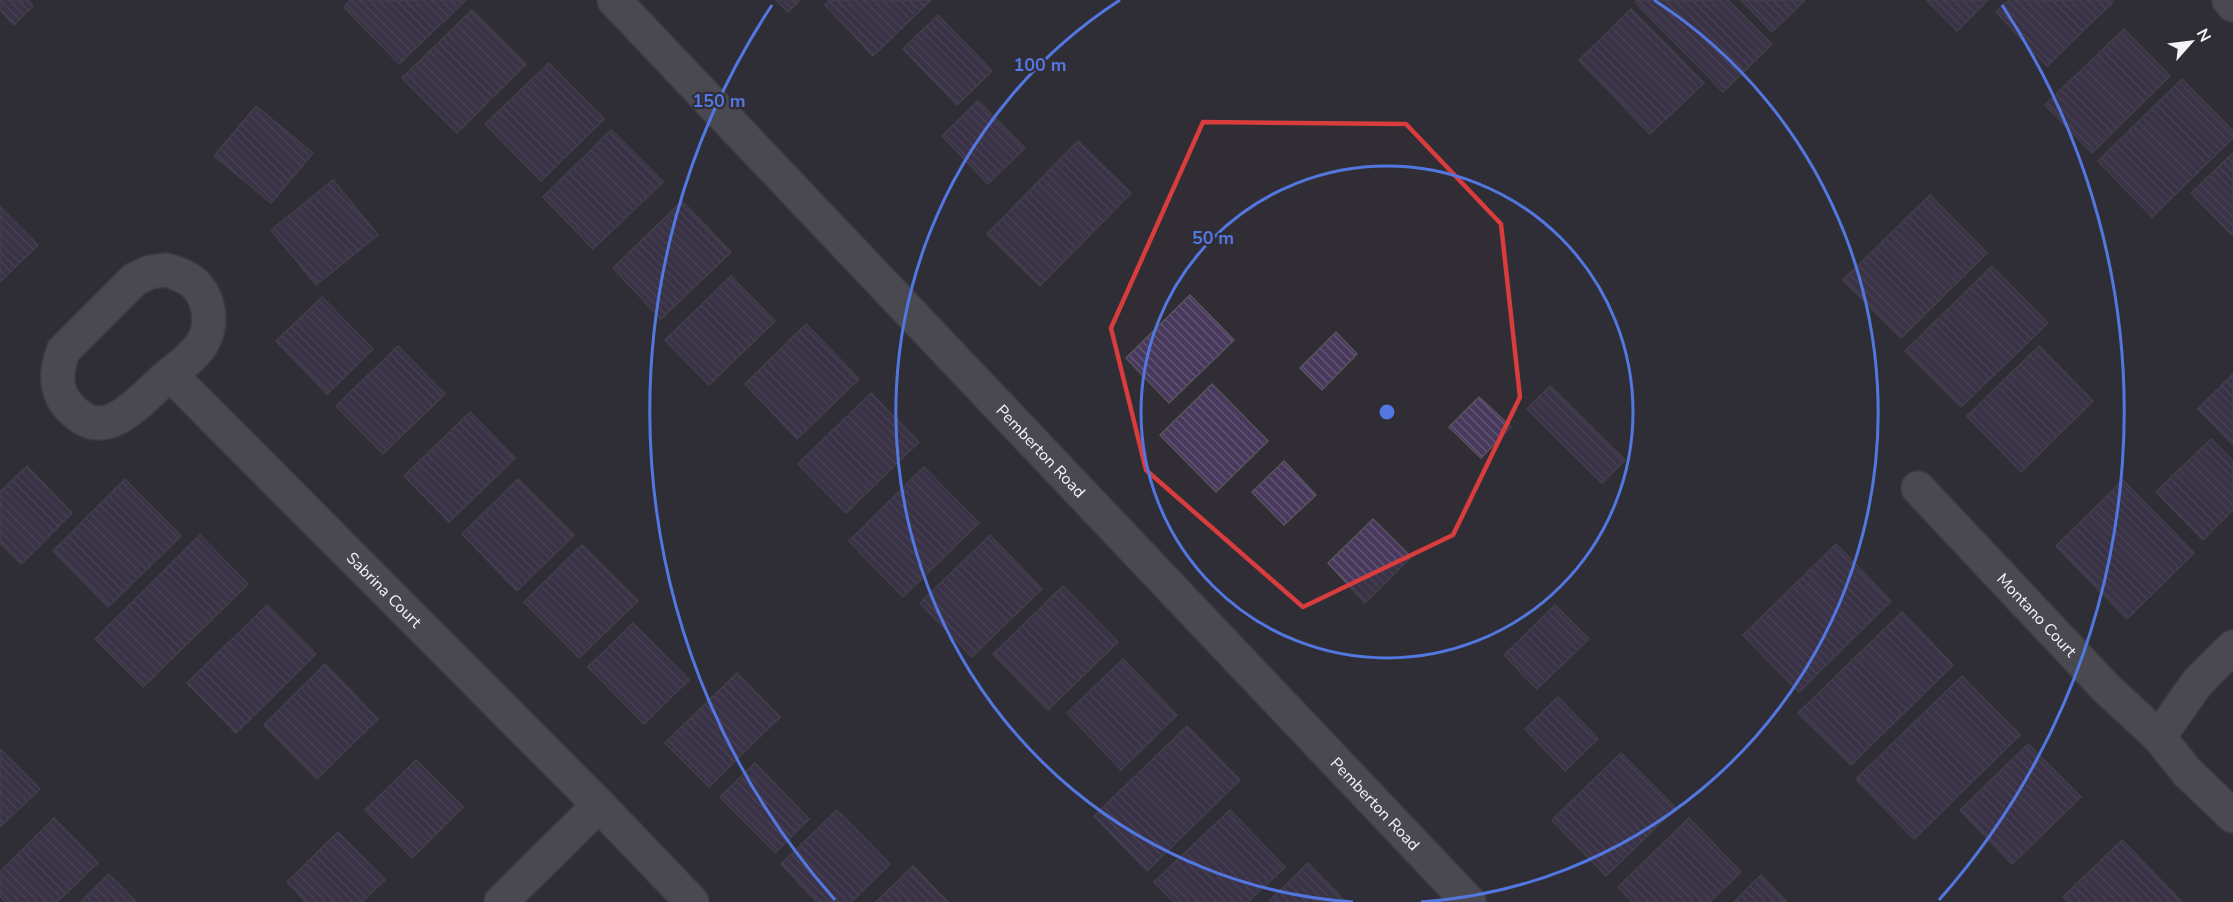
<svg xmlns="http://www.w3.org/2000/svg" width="2233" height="902" font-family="'Nunito Sans',sans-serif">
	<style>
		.building { fill: url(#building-back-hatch); stroke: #57545d; stroke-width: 1.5 }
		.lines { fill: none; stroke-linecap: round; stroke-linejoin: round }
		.minor-casing { stroke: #4d4b52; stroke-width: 36 }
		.minor { stroke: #6b6871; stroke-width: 33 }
		.marked { fill: none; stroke: #d93c3d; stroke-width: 4.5; stroke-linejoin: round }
		.ring { fill: none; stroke: #5377e0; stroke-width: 3 }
		.labels { text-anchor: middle; stroke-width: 4.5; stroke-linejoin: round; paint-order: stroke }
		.street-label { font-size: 16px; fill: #f5f3f8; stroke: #302d35 }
		.centre { fill: #5377e0; stroke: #302d35; stroke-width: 3 }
		.ring-label { font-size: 18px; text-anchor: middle; font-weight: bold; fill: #5377e0; stroke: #302d35; stroke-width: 4.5; stroke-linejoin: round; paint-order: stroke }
	</style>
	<defs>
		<pattern id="building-back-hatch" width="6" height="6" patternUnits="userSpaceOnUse" patternTransform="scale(1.5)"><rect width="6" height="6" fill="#47385c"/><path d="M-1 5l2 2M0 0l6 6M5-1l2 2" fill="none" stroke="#625574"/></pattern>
	</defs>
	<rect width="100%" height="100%" fill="#302d35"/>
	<!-- building -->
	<g class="building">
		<path d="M 0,0 L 28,0 L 33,6 L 14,25 L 0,10 Z"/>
		<path d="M 351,0 L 466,0 L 399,64 L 344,7 Z"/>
		<path d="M 776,0 L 800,0 L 788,12 Z"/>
		<path d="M 829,0 L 931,0 L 873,56 L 825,5 Z"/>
		<path d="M 1637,0 L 1728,0 L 1772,44 L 1723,92 L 1635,2 Z"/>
		<path d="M 1741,0 L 1805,0 L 1772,32 Z"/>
		<path d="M 1927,0 L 1988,0 L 1957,31 Z"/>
		<path d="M 2009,0 L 2111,0 L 2113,2 L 2047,66 L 1996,12 Z"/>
		<path d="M 1631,9 L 1704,83 L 1650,134 L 1579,60 Z"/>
		<path d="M 472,10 L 526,64 L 457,133 L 402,78 Z"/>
		<path d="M 938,15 L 992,71 L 957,105 L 903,49 Z"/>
		<path d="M 2124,29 L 2170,76 L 2092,153 L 2045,105 Z"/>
		<path d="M 549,63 L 604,119 L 541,181 L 485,124 Z"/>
		<path d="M 2182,79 L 2233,131 L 2233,138 L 2152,217 L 2098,161 Z"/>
		<path d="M 978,101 L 1025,148 L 988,184 L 942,136 Z"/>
		<path d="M 256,106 L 313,153 L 271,203 L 214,156 Z"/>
		<path d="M 611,130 L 663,182 L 593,249 L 543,197 Z"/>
		<path d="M 1078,141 L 1131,193 L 1040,286 L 987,234 Z"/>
		<path d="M 2233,153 L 2233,236 L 2191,193 Z"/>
		<path d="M 333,180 L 378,235 L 316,285 L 271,230 Z"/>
		<path d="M 1930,195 L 1987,253 L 1901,338 L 1843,280 Z"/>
		<path d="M 682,201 L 731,252 L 661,319 L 613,268 Z"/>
		<path d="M 0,207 L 38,245 L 0,282 Z"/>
		<path d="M 1992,266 L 2048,323 L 1961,407 L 1905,351 Z"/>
		<path d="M 731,276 L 775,321 L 709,385 L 665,340 Z"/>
		<path d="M 1190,295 L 1234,340 L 1169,403 L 1126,358 Z"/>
		<path d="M 322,297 L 373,349 L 327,394 L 276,341 Z"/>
		<path d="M 806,324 L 859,379 L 797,439 L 745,384 Z"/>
		<path d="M 1336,332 L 1357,354 L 1322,390 L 1300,368 Z"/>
		<path d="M 398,346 L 445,394 L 383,454 L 336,406 Z"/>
		<path d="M 2039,346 L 2093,401 L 2021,472 L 1967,416 Z"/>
		<path d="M 2233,374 L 2233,445 L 2198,409 Z"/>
		<path d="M 1212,384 L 1268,441 L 1216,492 L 1160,435 Z"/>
		<path d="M 1550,386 L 1625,460 L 1602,483 L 1527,409 Z"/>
		<path d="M 871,393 L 919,442 L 846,513 L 798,464 Z"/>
		<path d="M 1479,397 L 1511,427 L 1481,458 L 1449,427 Z"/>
		<path d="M 470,412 L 515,458 L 449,522 L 404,476 Z"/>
		<path d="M 2211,439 L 2233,461 L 2233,510 L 2203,540 L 2156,492 Z"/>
		<path d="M 1284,461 L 1316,495 L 1284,525 L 1252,492 Z"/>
		<path d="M 27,466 L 72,513 L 21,564 L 0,543 L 0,492 Z"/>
		<path d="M 924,467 L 979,523 L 903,597 L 849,541 Z"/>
		<path d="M 125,479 L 181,536 L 108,607 L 53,551 Z"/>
		<path d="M 518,479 L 574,535 L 517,591 L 462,534 Z"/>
		<path d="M 2123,480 L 2194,553 L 2127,619 L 2056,546 Z"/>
		<path d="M 1373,519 L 1411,557 L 1365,603 L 1328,563 Z"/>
		<path d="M 200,535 L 248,584 L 143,687 L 95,639 Z"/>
		<path d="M 990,535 L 1042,589 L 972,657 L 920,603 Z"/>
		<path d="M 1836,544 L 1891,601 L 1799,692 L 1743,635 Z"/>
		<path d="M 582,545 L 638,601 L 579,658 L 524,602 Z"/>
		<path d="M 1063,586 L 1118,642 L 1048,710 L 993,654 Z"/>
		<path d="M 267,605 L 316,654 L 236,733 L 187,683 Z"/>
		<path d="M 1555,605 L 1589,639 L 1537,689 L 1504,655 Z"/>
		<path d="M 1902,612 L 1953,665 L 1851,765 L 1798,713 Z"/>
		<path d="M 633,623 L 689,680 L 644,724 L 588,667 Z"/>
		<path d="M 1123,659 L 1177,715 L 1121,770 L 1067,713 Z"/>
		<path d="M 325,664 L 378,719 L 317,779 L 264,725 Z"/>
		<path d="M 737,673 L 780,717 L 709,787 L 665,743 Z"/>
		<path d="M 1962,676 L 2020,735 L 1914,839 L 1856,779 Z"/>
		<path d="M 1558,697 L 1598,739 L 1565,771 L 1525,729 Z"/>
		<path d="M 1187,726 L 1240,780 L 1147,871 L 1094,816 Z"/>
		<path d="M 2028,744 L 2081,797 L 2012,864 L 1960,810 Z"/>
		<path d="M 0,749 L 40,789 L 0,827 Z"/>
		<path d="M 1621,753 L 1676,808 L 1606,876 L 1552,820 Z"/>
		<path d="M 416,760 L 463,807 L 412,858 L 365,810 Z"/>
		<path d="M 755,763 L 809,819 L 775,853 L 720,797 Z"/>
		<path d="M 837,810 L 890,864 L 851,902 L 817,902 L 781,864 Z"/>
		<path d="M 1230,810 L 1285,867 L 1248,902 L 1174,902 L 1154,882 Z"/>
		<path d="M 54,818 L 98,863 L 57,902 L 5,902 L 0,896 L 0,872 Z"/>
		<path d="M 1689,818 L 1741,872 L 1710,902 L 1632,902 L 1618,887 Z"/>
		<path d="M 338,832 L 385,880 L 362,902 L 306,902 L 287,882 Z"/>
		<path d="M 2122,840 L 2182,902 L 2068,902 L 2063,897 Z"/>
		<path d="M 1308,863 L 1346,902 L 1268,902 Z"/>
		<path d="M 913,866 L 948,902 L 876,902 Z"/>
		<path d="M 109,874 L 136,902 L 81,902 Z"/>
		<path d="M 1761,875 L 1787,902 L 1734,902 Z"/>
	</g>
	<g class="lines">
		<defs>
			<g id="minor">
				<path id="s1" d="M 614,0 L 1469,902"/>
				<path d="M 2229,0 L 2233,5"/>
				<path d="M 166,270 C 176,273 186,276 194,283 C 210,298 213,324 203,342 C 193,359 173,370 160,383 C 146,396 121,423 100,423 C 87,424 74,413 66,403 C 54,387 57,369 63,351 L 135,279 L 150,272 Z"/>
				<path id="s2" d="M 170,374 L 599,805 L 692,902"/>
				<path id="s3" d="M 1918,488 L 2106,688 L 2159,737"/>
				<path d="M 2233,647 L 2197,683 L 2159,737 L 2187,772 L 2233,816"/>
				<path d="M 501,902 L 599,805"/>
			</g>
		</defs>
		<!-- minor casing -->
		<use href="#minor" class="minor-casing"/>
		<!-- minor -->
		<use href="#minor" class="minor"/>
	</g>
	<!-- marked area -->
	<path d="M0 0H2233V902H0ZM 1203,122 L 1406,124 L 1501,224 L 1520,397 L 1453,535 L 1303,607 L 1146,470 L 1111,328 Z" fill="#302d35" fill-opacity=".55" fill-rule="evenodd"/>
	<path class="marked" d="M 1203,122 L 1406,124 L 1501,224 L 1520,397 L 1453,535 L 1303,607 L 1146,470 L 1111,328 Z"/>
	<!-- distance rings -->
	<g class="ring">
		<circle cx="1387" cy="412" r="246"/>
		<path d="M1353 902A491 491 0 0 1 1120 0M1654 0A491 491 0 0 1 1421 902"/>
		<path d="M835 900A737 737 0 0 1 772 5M2002 5A737 737 0 0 1 1939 900"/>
	</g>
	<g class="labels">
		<!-- street labels -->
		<g class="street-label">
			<text dy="6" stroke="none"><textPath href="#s1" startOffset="621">Pemberton Road</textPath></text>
			<text dy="6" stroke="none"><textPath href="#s2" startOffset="304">Sabrina Court</textPath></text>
			<text dy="6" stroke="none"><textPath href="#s3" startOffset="174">Montano Court</textPath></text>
			<text dy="6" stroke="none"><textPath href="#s1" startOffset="1107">Pemberton Road</textPath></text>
		</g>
	</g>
	<circle cx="1387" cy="412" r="9" class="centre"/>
	<g class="ring-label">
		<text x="1040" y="71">100 m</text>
		<text x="719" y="107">150 m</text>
		<text x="1213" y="244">50 m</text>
	</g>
	<!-- north arrow -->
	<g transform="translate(2191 42) rotate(62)" stroke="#302d35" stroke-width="4.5" paint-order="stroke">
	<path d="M0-4.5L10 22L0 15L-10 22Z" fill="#f5f3f8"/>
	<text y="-9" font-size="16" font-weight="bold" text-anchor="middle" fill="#f5f3f8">N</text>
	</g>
</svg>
